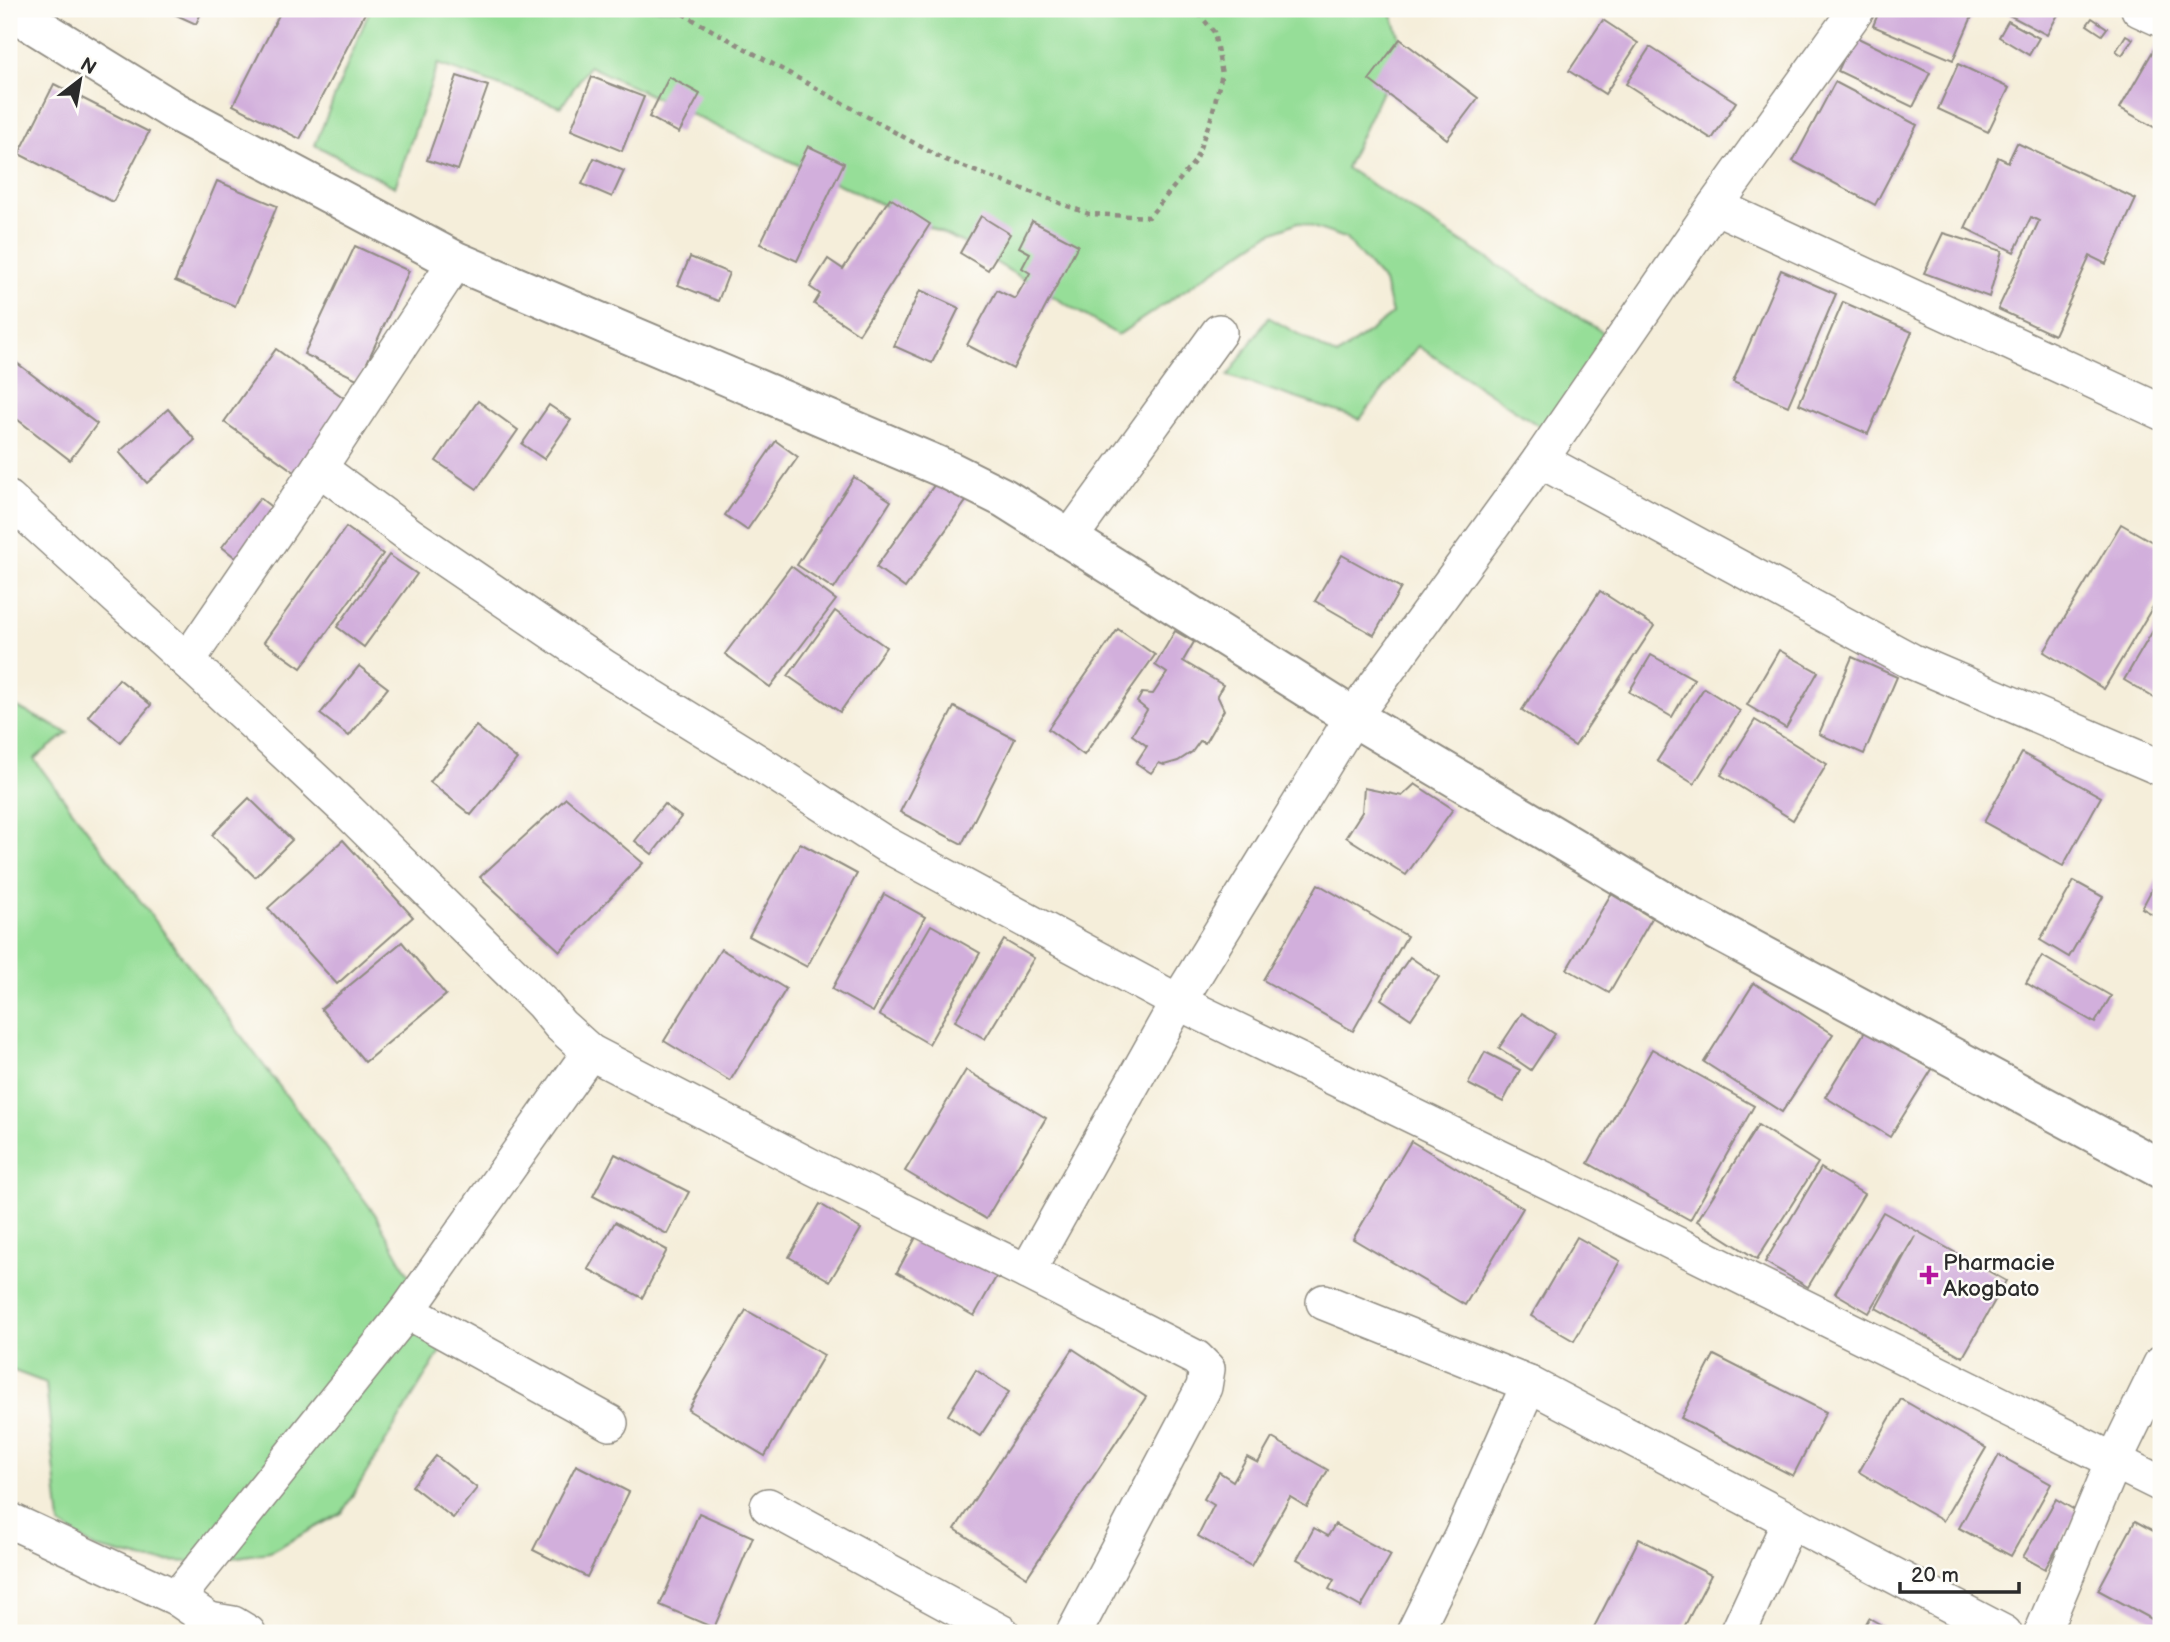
<svg xmlns="http://www.w3.org/2000/svg" width="2170" height="1642" font-family="'Balsamiq Sans',sans-serif">
	<style>
		.green { fill: #96de98; stroke: #608462; stroke-width: 2 }
		.building { fill: #d2afdc }
		.lines { fill: none; stroke-linecap: round; stroke-linejoin: round }
		.street-casing { stroke: #908c82; stroke-width: 38 }
		.secondary-casing { stroke: #908c82; stroke-width: 42 }
		.path { stroke: #908c82; stroke-width: 4.5; stroke-dasharray: 5 5; stroke-linecap: butt }
		.street { stroke: #fff; stroke-width: 35 }
		.secondary { stroke: #fff; stroke-width: 38 }
		.poi-dot { fill: #b5179e; stroke: #fdfcf7; stroke-width: 2.5 }
		.labels { text-anchor: middle; stroke-width: 5; stroke-linejoin: round; paint-order: stroke }
		.poi-label { font-size: 23px; fill: #2b2b2b; stroke: #fdfcf7; text-anchor: start }
	</style>
	<rect width="100%" height="100%" fill="#fdfcf7"/>
	<filter id="ink" filterUnits="userSpaceOnUse"><feTurbulence type="fractalNoise" baseFrequency=".0143" numOctaves="2"/><feDisplacementMap in="SourceGraphic" scale="14" xChannelSelector="R" yChannelSelector="G"/><feConvolveMatrix kernelMatrix="1 2 1 2 8 2 1 2 1" color-interpolation-filters="sRGB"/></filter>
	<filter id="wash" filterUnits="userSpaceOnUse"><feTurbulence type="fractalNoise" baseFrequency=".00686" numOctaves="4" result="noise"/><feDisplacementMap in="SourceGraphic" scale="28" xChannelSelector="R" yChannelSelector="G"/><feGaussianBlur stdDeviation="1.57" result="paint"/><feColorMatrix in="noise" values="0 0 0 0 0 0 0 0 0 0 0 0 0 0 0 0 0 1.4 0 .05"/><feComposite in="paint" operator="in"/></filter>
	<g filter="url(#wash)">
		<rect width="100%" height="100%" fill="#f5eeda"/>
		<!-- green -->
		<g class="green">
			<path d="M 370,9 L 1388,9 L 1392,15 L 1403,47 L 1346,168 L 1607,335 L 1554,436 L 1418,346 L 1360,419 L 1228,376 L 1268,317 L 1337,356 L 1392,314 L 1384,282 L 1345,238 L 1298,222 L 1267,235 L 1118,335 L 961,242 L 589,66 L 561,107 L 438,64 L 395,187 L 315,145 Z"/>
			<path d="M 9,703 L 68,733 L 34,759 L 375,1214 L 446,1342 L 342,1513 L 270,1552 L 207,1562 L 151,1561 L 95,1548 L 60,1524 L 46,1383 L 9,1369 Z"/>
		</g>
		<g id="blocks">
			<!-- building -->
			<g class="building">
				<path d="M 163,9 L 203,9 L 196,24 Z"/>
				<path d="M 282,9 L 367,9 L 300,139 L 233,105 Z"/>
				<path d="M 1880,9 L 1966,9 L 1974,12 L 1953,60 L 1873,26 Z"/>
				<path d="M 2012,9 L 2061,9 L 2047,35 L 2009,15 Z"/>
				<path d="M 2092,18 L 2107,28 L 2102,35 L 2087,25 Z"/>
				<path d="M 1603,20 L 1638,43 L 1605,94 L 1569,71 Z"/>
				<path d="M 2008,21 L 2039,38 L 2029,55 L 1999,37 Z"/>
				<path d="M 2126,35 L 2133,39 L 2122,55 L 2116,51 Z"/>
				<path d="M 1854,36 L 1930,73 L 1913,107 L 1838,71 Z"/>
				<path d="M 2161,37 L 2161,131 L 2120,108 Z"/>
				<path d="M 1400,39 L 1478,98 L 1447,139 L 1369,80 Z"/>
				<path d="M 1650,47 L 1736,102 L 1712,139 L 1626,84 Z"/>
				<path d="M 1958,64 L 2009,88 L 1988,132 L 1938,109 Z"/>
				<path d="M 457,76 L 488,86 L 458,170 L 427,160 Z"/>
				<path d="M 592,77 L 644,97 L 622,151 L 571,130 Z"/>
				<path d="M 669,77 L 700,94 L 679,133 L 649,117 Z"/>
				<path d="M 1835,82 L 1917,125 L 1875,205 L 1793,161 Z"/>
				<path d="M 54,84 L 149,132 L 113,202 L 19,154 Z"/>
				<path d="M 2017,143 L 2136,199 L 2106,264 L 2090,256 L 2054,335 L 1998,309 L 2039,221 L 2031,217 L 2014,252 L 1965,228 L 1998,157 L 2008,162 Z"/>
				<path d="M 808,146 L 844,163 L 797,261 L 760,244 Z"/>
				<path d="M 594,158 L 624,171 L 612,197 L 582,184 Z"/>
				<path d="M 217,181 L 277,206 L 235,306 L 175,281 Z"/>
				<path d="M 890,198 L 930,224 L 859,334 L 814,304 L 820,294 L 810,287 L 828,259 L 843,269 Z"/>
				<path d="M 981,216 L 1010,234 L 988,270 L 960,253 Z"/>
				<path d="M 1032,221 L 1078,245 L 1013,369 L 967,345 L 997,290 L 1015,299 L 1030,273 L 1022,268 L 1030,253 L 1019,247 Z"/>
				<path d="M 1943,233 L 2002,251 L 1989,297 L 1924,273 Z"/>
				<path d="M 355,246 L 409,271 L 359,380 L 304,354 Z"/>
				<path d="M 690,257 L 729,273 L 718,301 L 678,285 Z"/>
				<path d="M 1781,270 L 1836,294 L 1788,406 L 1733,382 Z"/>
				<path d="M 920,290 L 959,308 L 932,363 L 894,346 Z"/>
				<path d="M 1843,302 L 1912,332 L 1868,434 L 1799,404 Z"/>
				<path d="M 276,349 L 351,403 L 299,475 L 224,422 Z"/>
				<path d="M 9,357 L 97,424 L 70,460 L 9,413 Z"/>
				<path d="M 478,401 L 518,430 L 477,489 L 436,461 Z"/>
				<path d="M 549,405 L 571,420 L 544,459 L 522,444 Z"/>
				<path d="M 168,409 L 195,440 L 147,483 L 119,452 Z"/>
				<path d="M 776,441 L 798,457 L 747,530 L 725,515 Z"/>
				<path d="M 854,477 L 891,501 L 834,589 L 797,565 Z"/>
				<path d="M 940,477 L 969,497 L 905,588 L 876,567 Z"/>
				<path d="M 260,498 L 284,517 L 246,566 L 222,547 Z"/>
				<path d="M 2121,524 L 2161,547 L 2161,593 L 2104,689 L 2044,652 Z"/>
				<path d="M 346,527 L 383,554 L 301,668 L 264,642 Z"/>
				<path d="M 389,555 L 417,574 L 364,647 L 337,627 Z"/>
				<path d="M 1342,555 L 1401,588 L 1374,635 L 1315,601 Z"/>
				<path d="M 791,566 L 836,600 L 770,687 L 725,654 Z"/>
				<path d="M 1600,591 L 1654,626 L 1575,746 L 1522,710 Z"/>
				<path d="M 835,611 L 886,647 L 840,712 L 788,676 Z"/>
				<path d="M 2161,617 L 2161,702 L 2124,680 Z"/>
				<path d="M 1118,629 L 1155,655 L 1084,755 L 1048,729 Z"/>
				<path d="M 1175,631 L 1194,642 L 1183,661 L 1223,685 L 1217,695 L 1224,710 L 1205,743 L 1200,741 L 1192,752 L 1178,761 L 1164,765 L 1159,763 L 1151,773 L 1136,763 L 1147,746 L 1132,735 L 1147,710 L 1137,702 L 1142,693 L 1153,694 L 1167,673 L 1155,665 Z"/>
				<path d="M 1779,650 L 1818,672 L 1786,728 L 1747,705 Z"/>
				<path d="M 1651,655 L 1694,679 L 1672,717 L 1629,692 Z"/>
				<path d="M 1852,657 L 1897,677 L 1864,754 L 1819,734 Z"/>
				<path d="M 359,666 L 388,688 L 349,736 L 320,714 Z"/>
				<path d="M 119,679 L 151,705 L 120,742 L 88,716 Z"/>
				<path d="M 1704,688 L 1740,711 L 1694,784 L 1657,761 Z"/>
				<path d="M 954,707 L 1015,739 L 962,844 L 900,812 Z"/>
				<path d="M 1755,720 L 1827,764 L 1793,820 L 1721,775 Z"/>
				<path d="M 476,726 L 517,759 L 471,815 L 430,782 Z"/>
				<path d="M 2022,753 L 2101,797 L 2063,866 L 1984,822 Z"/>
				<path d="M 1415,784 L 1453,809 L 1406,875 L 1346,837 L 1362,812 L 1364,788 L 1402,796 Z"/>
				<path d="M 249,798 L 292,840 L 255,877 L 212,835 Z"/>
				<path d="M 566,798 L 643,863 L 560,951 L 480,877 Z"/>
				<path d="M 664,804 L 681,817 L 652,854 L 635,841 Z"/>
				<path d="M 343,840 L 413,917 L 337,984 L 268,908 Z"/>
				<path d="M 800,843 L 857,874 L 807,967 L 749,936 Z"/>
				<path d="M 2161,872 L 2161,919 L 2142,908 Z"/>
				<path d="M 2074,881 L 2103,897 L 2069,957 L 2040,940 Z"/>
				<path d="M 1318,884 L 1407,936 L 1353,1031 L 1263,980 Z"/>
				<path d="M 884,894 L 925,917 L 873,1012 L 832,989 Z"/>
				<path d="M 1611,894 L 1652,918 L 1609,993 L 1567,969 Z"/>
				<path d="M 931,925 L 980,953 L 929,1044 L 879,1015 Z"/>
				<path d="M 1004,940 L 1034,958 L 985,1039 L 955,1021 Z"/>
				<path d="M 402,942 L 446,995 L 365,1062 L 321,1009 Z"/>
				<path d="M 721,949 L 786,989 L 730,1081 L 664,1041 Z"/>
				<path d="M 2042,956 L 2111,996 L 2095,1023 L 2026,983 Z"/>
				<path d="M 1410,957 L 1439,977 L 1411,1019 L 1381,999 Z"/>
				<path d="M 1754,983 L 1833,1034 L 1782,1112 L 1704,1062 Z"/>
				<path d="M 1522,1013 L 1555,1034 L 1531,1070 L 1499,1048 Z"/>
				<path d="M 1869,1025 L 1934,1066 L 1890,1137 L 1825,1097 Z"/>
				<path d="M 1652,1049 L 1754,1106 L 1690,1220 L 1588,1163 Z"/>
				<path d="M 1485,1052 L 1520,1070 L 1503,1102 L 1468,1084 Z"/>
				<path d="M 966,1070 L 1046,1118 L 986,1219 L 905,1171 Z"/>
				<path d="M 1758,1125 L 1818,1163 L 1757,1259 L 1697,1221 Z"/>
				<path d="M 1411,1141 L 1523,1208 L 1465,1305 L 1353,1239 Z"/>
				<path d="M 615,1154 L 689,1192 L 667,1234 L 593,1196 Z"/>
				<path d="M 1821,1168 L 1864,1194 L 1808,1287 L 1765,1262 Z"/>
				<path d="M 820,1204 L 861,1229 L 830,1281 L 789,1257 Z"/>
				<path d="M 1883,1212 L 2006,1281 L 1963,1357 L 1876,1308 L 1915,1236 L 1869,1313 L 1835,1293 Z"/>
				<path d="M 615,1222 L 667,1250 L 642,1298 L 588,1269 Z"/>
				<path d="M 921,1228 L 999,1272 L 974,1316 L 897,1272 Z"/>
				<path d="M 1577,1237 L 1620,1261 L 1574,1341 L 1531,1316 Z"/>
				<path d="M 746,1310 L 824,1355 L 765,1456 L 688,1410 Z"/>
				<path d="M 1073,1349 L 1146,1397 L 1027,1577 L 955,1529 Z"/>
				<path d="M 1714,1355 L 1826,1412 L 1793,1476 L 1681,1418 Z"/>
				<path d="M 976,1370 L 1009,1392 L 980,1436 L 948,1415 Z"/>
				<path d="M 1901,1399 L 1986,1448 L 1943,1521 L 1859,1472 Z"/>
				<path d="M 1272,1438 L 1328,1470 L 1307,1507 L 1290,1497 L 1251,1566 L 1198,1536 L 1214,1505 L 1204,1499 L 1219,1472 L 1233,1481 L 1247,1457 L 1258,1463 Z"/>
				<path d="M 1999,1455 L 2051,1484 L 2011,1556 L 1959,1528 Z"/>
				<path d="M 436,1456 L 477,1488 L 453,1518 L 412,1486 Z"/>
				<path d="M 576,1465 L 629,1492 L 587,1577 L 533,1550 Z"/>
				<path d="M 2056,1499 L 2078,1512 L 2045,1569 L 2023,1557 Z"/>
				<path d="M 699,1513 L 753,1537 L 714,1628 L 660,1605 Z"/>
				<path d="M 2135,1521 L 2161,1535 L 2161,1624 L 2098,1590 Z"/>
				<path d="M 1335,1524 L 1391,1555 L 1361,1607 L 1329,1589 L 1334,1580 L 1297,1559 L 1314,1528 L 1328,1536 Z"/>
				<path d="M 1639,1539 L 1711,1575 L 1681,1633 L 1591,1633 Z"/>
				<path d="M 1869,1618 L 1896,1633 L 1861,1633 Z"/>
			</g>
		</g>
	</g>
	<g filter="url(#ink)">
		<use href="#blocks" fill-opacity="0" stroke="#908c82" stroke-width="2"/>
		<g class="lines">
			<defs>
				<g id="street">
					<path d="M 2139,9 L 2161,19"/>
					<path d="M 1715,206 L 2161,412"/>
					<path d="M 1540,460 L 1911,661 L 2161,768"/>
					<path d="M 319,468 L 411,536 L 605,668 L 759,763 L 885,844 L 1178,1002 L 1587,1200 L 2161,1484"/>
					<path d="M 9,499 L 187,661 L 348,811 L 542,1003 L 560,1025 L 590,1052 L 814,1168 L 1027,1272 L 1196,1358 L 1207,1369 L 1204,1387 L 1074,1633"/>
					<path d="M 1069,539 L 1219,332"/>
					<path d="M 187,661 L 319,468 L 456,261"/>
					<path d="M 590,1052 L 407,1311 L 610,1423"/>
					<path d="M 1027,1272 L 1178,1002 L 1353,717 L 1540,460 L 1715,206 L 1857,9"/>
					<path d="M 1324,1302 L 1529,1384 L 2004,1633"/>
					<path d="M 768,1506 L 1002,1633"/>
					<path d="M 9,1520 L 177,1598 L 209,1620"/>
					<path d="M 177,1598 L 407,1311"/>
					<path d="M 200,1633 L 209,1620 L 233,1624 L 248,1633"/>
					<path d="M 1414,1633 L 1462,1536 L 1529,1384"/>
					<path d="M 1738,1633 L 1790,1521"/>
					<path d="M 2042,1633 L 2114,1461 L 2161,1364"/>
				</g>
				<path id="secondary" d="M 9,9 L 174,111 L 456,261 L 948,470 L 1004,498 L 1353,717 L 1684,913 L 2161,1169"/>
			</defs>
			<!-- street casing -->
			<use href="#street" class="street-casing"/>
			<!-- secondary casing -->
			<use href="#secondary" class="secondary-casing"/>
			<!-- path -->
			<path class="path" d="M 674,9 L 943,159 L 1089,214 L 1149,217 L 1195,161 L 1211,118 L 1222,74 L 1214,32 L 1195,9"/>
			<!-- street -->
			<use href="#street" class="street"/>
			<!-- secondary -->
			<use href="#secondary" class="secondary"/>
		</g>
	</g>
	<!-- markers -->
	<path class="poi-dot" d="M1925.5 1264.5h7v7h7v7h-7v7h-7v-7h-7v-7h7z"/>
	<g class="labels">
		<!-- poi labels -->
		<g class="poi-label">
			<text x="1943" y="1270">Pharmacie<tspan x="1943" dy="26">Akogbato</tspan></text>
		</g>
	</g>
	<!-- margin -->
	<rect width="2170" height="1642" fill="none" stroke="#fdfcf7" stroke-width="35"/>
	<!-- north arrow -->
	<g transform="translate(80 80) rotate(31)" stroke="#fdfcf7" stroke-width="5" paint-order="stroke">
	<path d="M0-5L12 26L0 18L-12 26Z" fill="#2b2b2b"/>
	<text y="-10" font-size="19" font-weight="bold" text-anchor="middle" fill="#2b2b2b">N</text>
	</g>
	<!-- scale -->
	<path d="M1900 1582v10h119v-10" fill="none" stroke="#2b2b2b" stroke-width="3.5"/>
	<text x="1911" y="1582" font-size="21" fill="#2b2b2b" stroke="#fdfcf7" stroke-width="5" paint-order="stroke">20 m</text>
</svg>
